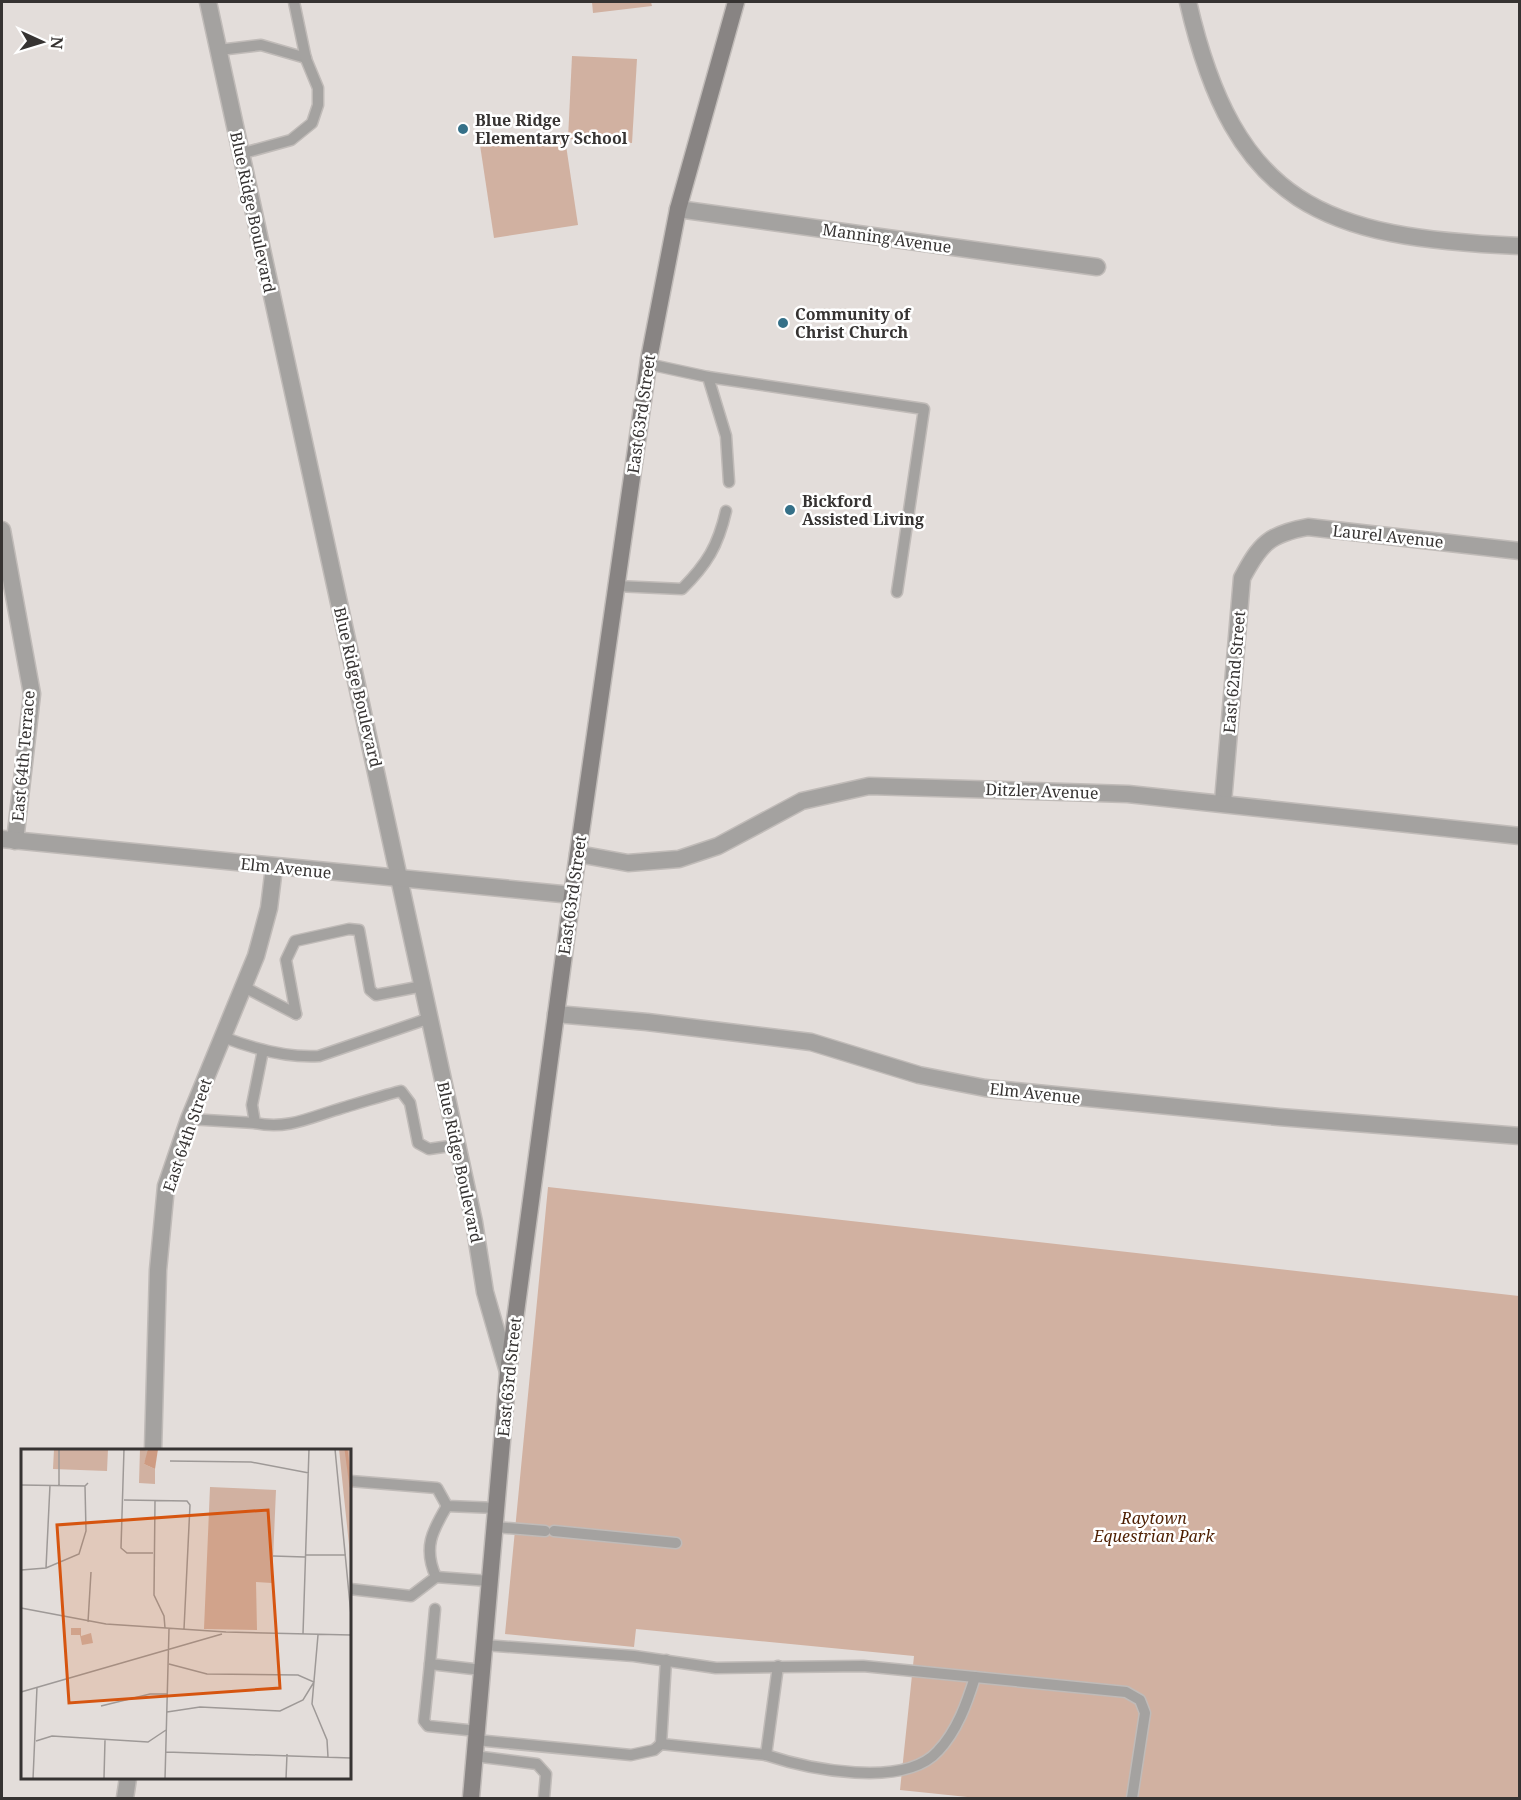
<svg xmlns="http://www.w3.org/2000/svg" width="1521" height="1800" font-family="'Noto Serif',serif">
	<style>
		.green { fill: #d1b1a1 }
		.lines { fill: none; stroke-linecap: round; stroke-linejoin: round }
		.service-casing { stroke: #c0bbb8; stroke-width: 13 }
		.minor-casing { stroke: #c0bbb8; stroke-width: 19 }
		.secondary-casing { stroke: #c0bbb8; stroke-width: 19 }
		.service { stroke: #a4a2a0; stroke-width: 10 }
		.minor { stroke: #a4a2a0; stroke-width: 16 }
		.secondary { stroke: #888483; stroke-width: 16 }
		.poi-dot { fill: #357088; stroke: #fff; stroke-width: 2 }
		.labels { text-anchor: middle; stroke-width: 5; stroke-linejoin: round; paint-order: stroke }
		.poi-label { font-size: 16px; font-weight: bold; fill: #363332; stroke: #fff; text-anchor: start }
		.street-label { font-size: 16px; fill: #363332; stroke: #fff }
		.park-label { font-size: 16px; font-style: italic; fill: #4e1f02; stroke: #fff }
		.inset-river { fill: none; stroke: #ce9b82; stroke-width: 3 }
		.inset-road { fill: none; stroke: #9e9997; stroke-width: 1.5 }
		.view { fill: #d65510; fill-opacity: 0.15; stroke: #d65510; stroke-width: 3 }
		.inset-edge { fill: none; stroke: #363332; stroke-width: 3 }
	</style>
	<rect width="100%" height="100%" fill="#e3ddda"/>
	<!-- green -->
	<g class="green">
		<path d="M 592,2 L 651,2 L 652,6 L 593,13 Z"/>
		<path d="M 572,56 L 637,59 L 632,143 L 568,139 Z"/>
		<path d="M 564,132 L 578,225 L 494,238 L 480,145 Z"/>
		<path d="M 548,1187 L 1519,1296 L 1519,1798 L 977,1798 L 900,1790 L 914,1656 L 636,1629 L 634,1647 L 505,1634 Z"/>
	</g>
	<g class="lines">
		<defs>
			<g id="service">
				<path d="M 219,50 L 261,45 L 306,58"/>
				<path d="M 240,154 L 291,140 L 312,123 L 318,105 L 318,88 L 306,59 L 294,2"/>
				<path d="M 648,364 L 708,377 L 726,436 L 729,482"/>
				<path d="M 708,377 L 924,409 L 897,592"/>
				<path d="M 616,586 L 682,589 C 707,564 718,546 726,511"/>
				<path d="M 244,987 L 296,1014"/>
				<path d="M 296,1014 L 286,960 L 295,941 L 349,929 L 359,930 L 370,990 L 376,995 L 423,986"/>
				<path d="M 223,1037 C 254,1049 286,1058 319,1056 L 430,1018"/>
				<path d="M 263,1050 L 252,1105 L 255,1123 C 288,1130 311,1117 342,1108 C 362,1102 381,1096 401,1091 L 410,1103 L 418,1143 L 429,1149 L 457,1145"/>
				<path d="M 189,1119 L 255,1123"/>
				<path d="M 350,1481 L 437,1488 L 447,1506 L 497,1508"/>
				<path d="M 495,1527 L 545,1531"/>
				<path d="M 554,1531 L 676,1543"/>
				<path d="M 436,1577 C 423,1548 432,1531 447,1506"/>
				<path d="M 350,1589 L 411,1596 L 436,1577 L 490,1581"/>
				<path d="M 435,1609 L 430,1664 L 482,1670"/>
				<path d="M 484,1645 L 634,1656 L 716,1668 L 863,1666 L 1126,1692 L 1140,1700 L 1145,1713 L 1132,1798"/>
				<path d="M 430,1664 L 424,1721 L 428,1726 L 477,1731"/>
				<path d="M 476,1740 L 631,1755 L 654,1750 L 661,1744 L 766,1755 L 778,1666"/>
				<path d="M 661,1744 L 666,1660"/>
				<path d="M 766,1755 C 808,1769 904,1789 938,1751 C 957,1731 967,1703 975,1677"/>
				<path d="M 474,1756 L 537,1764 L 546,1774 L 544,1798"/>
			</g>
			<g id="minor">
				<path d="M 208,2 L 474,1222 L 485,1292 L 508,1372"/>
				<path d="M 1188,2 C 1235,206 1324,238 1520,246"/>
				<path d="M 678,209 L 1097,267"/>
				<path d="M 2,530 L 32,694 L 15,841"/>
				<path d="M 1223,802 L 1242,578 C 1260,544 1269,534 1308,527 L 1520,551"/>
				<path d="M 2,839 L 572,895"/>
				<path d="M 578,854 L 628,863 L 679,859 L 718,846 L 802,801 L 869,786 L 1128,794 L 1520,836"/>
				<path d="M 556,1014 L 647,1022 L 811,1042 L 919,1075 L 985,1088 L 1279,1117 L 1520,1136"/>
				<path d="M 153,1450 L 158,1270 L 166,1186 L 189,1119 L 256,956 L 269,908 L 274,867"/>
				<path d="M 125,1798 L 128,1778"/>
			</g>
			<path id="secondary" d="M 471,1798 L 508,1372 L 572,895 L 649,359 L 678,209 L 736,2"/>
		</defs>
		<!-- service casing -->
		<use href="#service" class="service-casing"/>
		<!-- minor casing -->
		<use href="#minor" class="minor-casing"/>
		<!-- secondary casing -->
		<use href="#secondary" class="secondary-casing"/>
		<!-- service -->
		<use href="#service" class="service"/>
		<!-- minor -->
		<use href="#minor" class="minor"/>
		<!-- secondary -->
		<use href="#secondary" class="secondary"/>
	</g>
	<!-- markers -->
	<g class="poi-dot">
		<circle cx="463" cy="129" r="6"/>
		<circle cx="783" cy="323" r="6"/>
		<circle cx="790" cy="510" r="6"/>
	</g>
	<g class="labels">
		<!-- poi labels -->
		<g class="poi-label">
			<text x="475" y="126">Blue Ridge<tspan x="475" dy="18">Elementary School</tspan></text>
			<text x="795" y="320">Community of<tspan x="795" dy="18">Christ Church</tspan></text>
			<text x="802" y="507">Bickford<tspan x="802" dy="18">Assisted Living</tspan></text>
		</g>
		<!-- street labels -->
		<g class="street-label">
			<text transform="translate(253 212) rotate(78)" y="6">Blue Ridge Boulevard</text>
			<text transform="translate(887 238) rotate(8)" y="6">Manning Avenue</text>
			<text transform="translate(641 414) rotate(-82)" y="6">East 63rd Street</text>
			<text transform="translate(1388 536) rotate(6)" y="6">Laurel Avenue</text>
			<text transform="translate(1234 672) rotate(-85)" y="6">East 62nd Street</text>
			<text transform="translate(358 687) rotate(77)" y="6">Blue Ridge Boulevard</text>
			<text transform="translate(23 756) rotate(-85)" y="6">East 64th Terrace</text>
			<text transform="translate(1042 791) rotate(2)" y="6">Ditzler Avenue</text>
			<text transform="translate(286 868) rotate(6)" y="6">Elm Avenue</text>
			<text transform="translate(572 895) rotate(-82)" y="6">East 63rd Street</text>
			<text transform="translate(1035 1093) rotate(6)" y="6">Elm Avenue</text>
			<text transform="translate(187 1135) rotate(-71)" y="6">East 64th Street</text>
			<text transform="translate(460 1162) rotate(78)" y="6">Blue Ridge Boulevard</text>
			<text transform="translate(509 1377) rotate(-84)" y="6">East 63rd Street</text>
		</g>
		<!-- park labels -->
		<g class="park-label">
			<text x="1154" y="1524">Raytown<tspan x="1154" dy="18">Equestrian Park</tspan></text>
		</g>
	</g>
	<!-- overview -->
	<g transform="translate(21 1449)">
		<rect width="330" height="330" fill="#e3ddda"/>
		<path d="M 33,0 L 87,0 L 86,22 L 32,20 ZM 119,0 L 128,2 L 123,15 L 134,20 L 134,35 L 118,34 ZM 318,0 L 330,0 L 330,124 L 328,96 ZM 189,38 L 255,41 L 251,134 L 235,133 L 236,181 L 183,180 ZM 50,179 L 60,179 L 60,187 L 70,184 L 72,194 L 61,196 L 59,186 L 50,186 Z" fill="#d1b1a1"/>
		<path d="M 127,0 L 137,0 L 134,20 L 123,15 Z" fill="#ce9b82"/>
		<path class="inset-river" d="M 325,0 L 330,38"/>
		<path class="inset-road" d="M 38,0 L 38,37M 103,0 L 100,99 L 106,104 L 132,104M 314,0 L 330,166M 149,12 L 230,13 L 288,24M 0,36 L 64,37 L 67,34M 103,51 L 166,52 L 169,56 L 163,180M 134,52 L 133,146 L 143,167 L 144,179M 284,106 L 325,106M 252,107 L 284,108M 25,119 L 29,36M 0,121 L 25,119 L 58,105 L 65,82 L 64,37M 0,159 L 85,175 L 205,183 L 330,186M 67,173 L 70,123M 282,185 L 288,0M 297,186 L 291,255 L 306,291 L 307,308M 0,243 L 201,185M 80,257 L 129,245 L 147,245M 146,263 L 179,258 L 259,262 L 282,251 L 293,233 L 277,226 L 186,225 L 148,215M 15,292 L 31,287 L 127,293 L 145,281M 145,303 L 330,309M 83,329 L 84,291M 12,330 L 16,238M 45,330 L 95,330M 144,330 L 148,180M 265,330 L 266,305"/>
		<path class="view" d="M 247,61 L 259,239 L 48,254 L 36,76 Z"/>
		<rect width="330" height="330" class="inset-edge"/>
	</g>
	<!-- border -->
	<rect width="1521" height="1800" fill="none" stroke="#363332" stroke-width="6"/>
	<!-- north arrow -->
	<g transform="translate(42 42) rotate(94)" stroke="#ffffff" stroke-width="4.5" paint-order="stroke">
	<path d="M0-4.5L10 22L0 15L-10 22Z" fill="#363332"/>
	<text y="-9" font-size="16" font-weight="bold" text-anchor="middle" fill="#363332">N</text>
	</g>
</svg>
